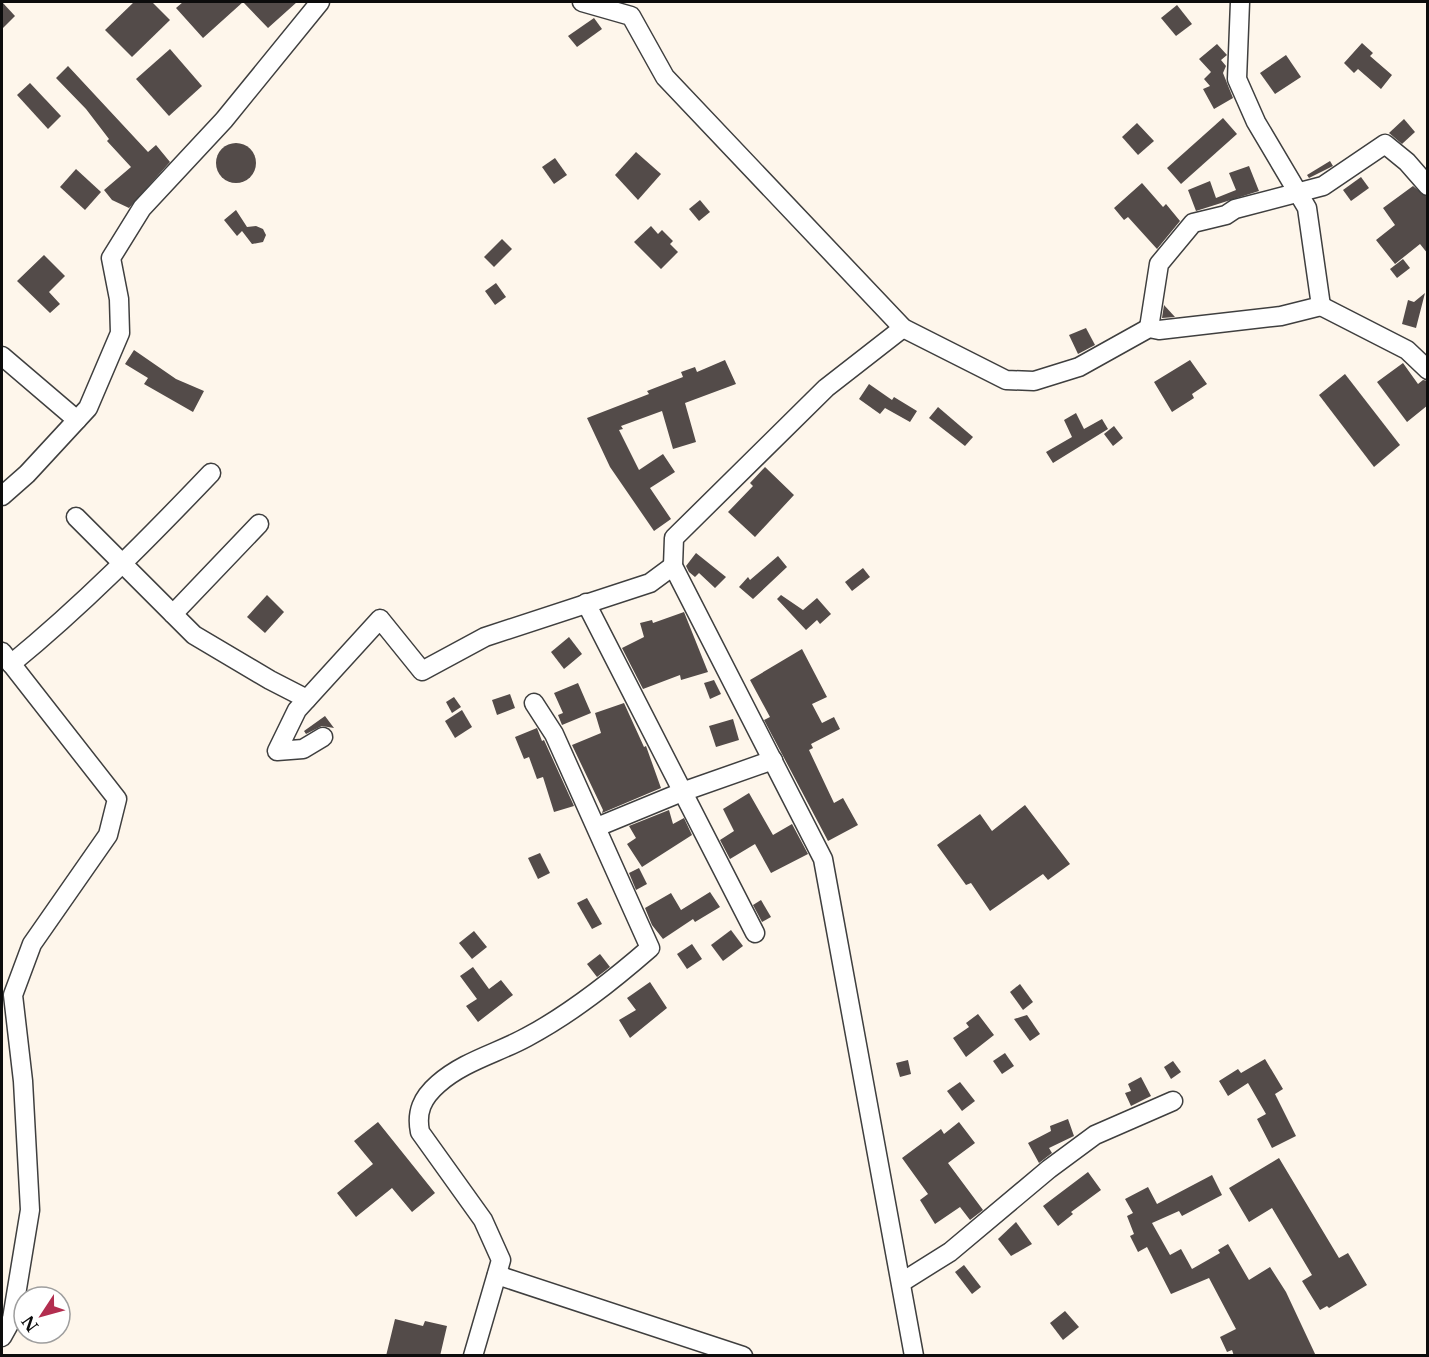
<svg xmlns="http://www.w3.org/2000/svg" width="1429" height="1357" font-family="'Libre Baskerville',serif">
	<style>
		.building { fill: #534b49 }
		.lines { fill: none; stroke-linecap: round; stroke-linejoin: round }
		.minor-casing { stroke: #3f3f3f; stroke-width: 21 }
		.minor { stroke: #fff; stroke-width: 18 }
	</style>
	<rect width="100%" height="100%" fill="#fef6eb"/>
	<!-- building -->
	<g class="building">
		<path d="M 2,2 L 15,16 L 2,29 Z"/>
		<path d="M 134,2 L 152,2 L 170,20 L 132,57 L 105,30 Z"/>
		<path d="M 183,2 L 297,2 L 268,28 L 243,2 L 203,38 L 176,8 Z"/>
		<path d="M 1177,5 L 1192,24 L 1176,36 L 1161,18 Z"/>
		<path d="M 594,18 L 602,29 L 577,47 L 568,36 Z"/>
		<path d="M 1362,43 L 1373,53 L 1370,56 L 1392,75 L 1381,89 L 1358,69 L 1354,73 L 1344,63 Z"/>
		<path d="M 1217,44 L 1227,55 L 1221,60 L 1226,66 L 1223,73 L 1233,98 L 1214,109 L 1203,89 L 1210,86 L 1204,79 L 1211,72 L 1199,59 Z"/>
		<path d="M 170,49 L 202,86 L 169,116 L 136,79 Z"/>
		<path d="M 1286,55 L 1301,77 L 1275,94 L 1260,73 Z"/>
		<path d="M 68,66 L 148,152 L 156,145 L 170,162 L 129,208 L 112,200 L 104,190 L 131,167 L 107,141 L 109,139 L 86,109 L 56,78 Z"/>
		<path d="M 30,83 L 61,116 L 48,129 L 17,95 Z"/>
		<path d="M 1223,118 L 1237,134 L 1181,184 L 1167,168 Z"/>
		<path d="M 1404,119 L 1415,132 L 1402,144 L 1389,133 Z"/>
		<path d="M 1137,123 L 1154,141 L 1138,155 L 1122,137 Z"/>
		<circle cx="236" cy="163" r="20"/>
		<path d="M 636,152 L 661,174 L 638,200 L 615,175 Z"/>
		<path d="M 555,158 L 567,175 L 554,184 L 542,167 Z"/>
		<path d="M 1330,161 L 1333,166 L 1309,178 L 1307,175 Z"/>
		<path d="M 1249,166 L 1259,191 L 1196,211 L 1188,190 L 1210,181 L 1216,198 L 1236,190 L 1229,173 Z"/>
		<path d="M 76,169 L 101,192 L 85,210 L 60,187 Z"/>
		<path d="M 1361,177 L 1369,188 L 1351,201 L 1343,190 Z"/>
		<path d="M 1142,183 L 1163,207 L 1166,204 L 1180,221 L 1157,249 L 1128,217 L 1124,220 L 1114,208 Z"/>
		<path d="M 1413,186 L 1428,198 L 1428,254 L 1420,244 L 1395,264 L 1376,240 L 1395,225 L 1383,208 Z"/>
		<path d="M 700,200 L 710,212 L 699,221 L 689,209 Z"/>
		<path d="M 236,210 L 247,227 L 256,226 L 263,229 L 266,235 L 263,242 L 252,244 L 242,231 L 237,236 L 224,220 Z"/>
		<path d="M 651,226 L 658,234 L 662,230 L 673,241 L 670,244 L 678,252 L 661,269 L 634,242 Z"/>
		<path d="M 502,239 L 512,249 L 494,267 L 484,257 Z"/>
		<path d="M 44,255 L 65,276 L 49,292 L 60,304 L 50,313 L 17,281 Z"/>
		<path d="M 1403,259 L 1410,268 L 1397,278 L 1390,269 Z"/>
		<path d="M 496,283 L 506,297 L 495,305 L 485,291 Z"/>
		<path d="M 1425,293 L 1416,328 L 1402,324 L 1408,300 L 1414,302 Z"/>
		<path d="M 1164,305 L 1175,317 L 1162,318 Z"/>
		<path d="M 1086,328 L 1095,345 L 1078,354 L 1069,335 Z"/>
		<path d="M 134,350 L 176,379 L 204,391 L 193,412 L 144,384 L 148,378 L 125,364 Z"/>
		<path d="M 725,360 L 736,384 L 685,403 L 696,442 L 673,449 L 662,411 L 621,426 L 623,429 L 619,430 L 639,470 L 663,454 L 675,472 L 650,488 L 671,519 L 654,531 L 610,467 L 587,418 L 649,394 L 647,391 L 683,377 L 681,372 L 695,367 L 697,372 Z"/>
		<path d="M 1190,360 L 1207,384 L 1192,394 L 1194,398 L 1172,412 L 1154,382 Z"/>
		<path d="M 1403,363 L 1418,384 L 1423,380 L 1428,381 L 1428,405 L 1407,422 L 1377,382 Z"/>
		<path d="M 1345,374 L 1400,445 L 1374,467 L 1319,395 Z"/>
		<path d="M 869,384 L 892,400 L 894,397 L 917,411 L 910,422 L 885,408 L 880,414 L 859,399 Z"/>
		<path d="M 938,407 L 973,437 L 965,446 L 929,418 Z"/>
		<path d="M 1076,413 L 1084,429 L 1102,419 L 1108,429 L 1053,463 L 1046,452 L 1072,437 L 1064,420 Z"/>
		<path d="M 1114,426 L 1123,438 L 1113,446 L 1104,434 Z"/>
		<path d="M 765,467 L 794,495 L 755,537 L 728,512 L 753,486 L 750,483 Z"/>
		<path d="M 696,553 L 726,577 L 715,588 L 699,573 L 695,577 L 689,572 L 686,566 Z"/>
		<path d="M 778,556 L 787,567 L 753,599 L 739,587 L 748,577 L 750,580 Z"/>
		<path d="M 863,568 L 870,577 L 852,591 L 845,582 Z"/>
		<path d="M 267,595 L 284,612 L 265,633 L 247,617 Z"/>
		<path d="M 781,595 L 803,610 L 817,598 L 831,614 L 820,624 L 817,620 L 806,630 L 777,599 Z"/>
		<path d="M 684,612 L 708,672 L 681,680 L 680,675 L 643,689 L 622,648 L 644,637 L 640,623 L 652,620 L 653,623 Z"/>
		<path d="M 569,637 L 582,654 L 564,669 L 551,652 Z"/>
		<path d="M 802,649 L 827,697 L 812,704 L 822,723 L 834,717 L 840,729 L 811,744 L 813,748 L 809,750 L 834,803 L 843,798 L 858,825 L 828,841 L 764,720 L 770,717 L 750,680 Z"/>
		<path d="M 714,680 L 721,694 L 710,699 L 704,683 Z"/>
		<path d="M 578,683 L 591,713 L 562,725 L 558,715 L 563,713 L 554,693 Z"/>
		<path d="M 510,694 L 515,708 L 497,715 L 492,700 Z"/>
		<path d="M 454,697 L 461,707 L 452,713 L 446,702 Z"/>
		<path d="M 624,703 L 644,747 L 646,746 L 661,788 L 602,813 L 603,810 L 572,745 L 601,733 L 595,713 Z"/>
		<path d="M 462,710 L 472,727 L 455,738 L 445,721 Z"/>
		<path d="M 325,716 L 334,728 L 322,726 L 306,734 L 304,731 Z"/>
		<path d="M 733,719 L 739,740 L 716,747 L 709,726 Z"/>
		<path d="M 537,728 L 542,741 L 544,740 L 574,806 L 554,812 L 543,777 L 537,779 L 529,757 L 524,759 L 515,737 Z"/>
		<path d="M 749,793 L 773,835 L 792,824 L 808,854 L 771,873 L 755,844 L 730,859 L 720,840 L 734,831 L 723,809 Z"/>
		<path d="M 1025,805 L 1070,864 L 1048,880 L 1043,874 L 990,911 L 971,883 L 966,885 L 937,845 L 980,814 L 992,831 Z"/>
		<path d="M 669,810 L 673,824 L 684,818 L 692,835 L 642,867 L 627,844 L 636,838 L 629,826 Z"/>
		<path d="M 540,853 L 550,873 L 538,879 L 528,858 Z"/>
		<path d="M 639,868 L 647,884 L 636,890 L 629,873 Z"/>
		<path d="M 710,892 L 720,907 L 695,922 L 693,919 L 663,939 L 652,925 L 645,908 L 671,893 L 681,910 Z"/>
		<path d="M 587,898 L 602,924 L 592,929 L 577,903 Z"/>
		<path d="M 761,900 L 771,917 L 762,922 L 753,905 Z"/>
		<path d="M 731,930 L 743,946 L 723,961 L 711,945 Z"/>
		<path d="M 474,931 L 487,947 L 472,959 L 459,943 Z"/>
		<path d="M 692,944 L 702,959 L 687,969 L 677,954 Z"/>
		<path d="M 600,954 L 610,967 L 597,977 L 587,964 Z"/>
		<path d="M 473,967 L 489,989 L 501,980 L 513,995 L 478,1022 L 466,1006 L 477,999 L 460,976 Z"/>
		<path d="M 650,982 L 667,1008 L 630,1038 L 619,1020 L 636,1010 L 627,998 Z"/>
		<path d="M 1020,984 L 1033,1002 L 1023,1010 L 1010,992 Z"/>
		<path d="M 978,1014 L 994,1035 L 966,1057 L 953,1038 L 969,1027 L 966,1023 Z"/>
		<path d="M 1027,1015 L 1040,1034 L 1030,1041 L 1014,1019 Z"/>
		<path d="M 1005,1053 L 1014,1066 L 1002,1074 L 993,1061 Z"/>
		<path d="M 1265,1059 L 1283,1089 L 1275,1094 L 1296,1136 L 1272,1148 L 1257,1119 L 1266,1114 L 1248,1083 L 1228,1096 L 1219,1081 L 1238,1069 L 1241,1073 Z"/>
		<path d="M 908,1060 L 911,1074 L 900,1077 L 896,1063 Z"/>
		<path d="M 1173,1061 L 1181,1072 L 1171,1079 L 1164,1067 Z"/>
		<path d="M 1141,1077 L 1151,1096 L 1131,1106 L 1125,1093 L 1131,1091 L 1128,1084 Z"/>
		<path d="M 960,1082 L 975,1101 L 962,1111 L 947,1091 Z"/>
		<path d="M 1068,1119 L 1074,1136 L 1049,1148 L 1052,1153 L 1039,1163 L 1028,1143 L 1051,1131 L 1050,1126 Z"/>
		<path d="M 378,1122 L 435,1193 L 412,1212 L 392,1188 L 356,1217 L 337,1193 L 373,1164 L 354,1141 Z"/>
		<path d="M 959,1122 L 975,1143 L 948,1163 L 983,1210 L 970,1220 L 960,1207 L 935,1224 L 920,1200 L 928,1194 L 902,1158 L 941,1129 L 944,1134 Z"/>
		<path d="M 1279,1158 L 1339,1258 L 1348,1253 L 1367,1285 L 1329,1308 L 1327,1306 L 1320,1310 L 1302,1281 L 1312,1275 L 1272,1208 L 1249,1222 L 1229,1188 Z"/>
		<path d="M 1088,1172 L 1101,1190 L 1071,1212 L 1073,1214 L 1058,1226 L 1043,1206 Z"/>
		<path d="M 1212,1175 L 1222,1195 L 1182,1216 L 1179,1211 L 1152,1223 L 1170,1255 L 1181,1249 L 1192,1269 L 1220,1253 L 1218,1250 L 1228,1244 L 1249,1280 L 1270,1267 L 1286,1292 L 1316,1356 L 1234,1356 L 1232,1350 L 1227,1352 L 1220,1337 L 1236,1329 L 1209,1278 L 1171,1294 L 1147,1247 L 1138,1252 L 1130,1236 L 1134,1234 L 1127,1216 L 1133,1213 L 1125,1199 L 1148,1187 L 1157,1204 Z"/>
		<path d="M 1016,1222 L 1032,1244 L 1011,1256 L 998,1239 Z"/>
		<path d="M 964,1265 L 981,1287 L 972,1294 L 955,1272 Z"/>
		<path d="M 1065,1311 L 1079,1327 L 1063,1340 L 1050,1323 Z"/>
		<path d="M 395,1319 L 423,1326 L 425,1321 L 447,1326 L 440,1356 L 386,1356 Z"/>
	</g>
	<g class="lines">
		<defs>
			<g id="minor">
				<path d="M 582,2 L 631,16 L 665,77 L 903,328 L 1006,380 L 1034,381 L 1079,367 L 1149,328 L 1159,330 L 1281,316 L 1321,306 L 1307,208 L 1256,122 L 1237,79 L 1240,2"/>
				<path d="M 1321,306 L 1407,350 L 1428,370"/>
				<path d="M 903,328 L 826,388 L 674,538 L 673,566 L 823,859 L 914,1356"/>
				<path d="M 1149,328 L 1159,264 L 1193,223 L 1226,215 L 1235,209 L 1323,186 L 1385,144 L 1407,162 L 1428,186"/>
				<path d="M 2,356 L 77,420"/>
				<path d="M 2,496 L 27,474 L 88,408 L 120,333 L 119,299 L 111,258 L 142,208 L 224,120 L 320,2"/>
				<path d="M 76,517 L 194,635 L 270,680 L 307,699"/>
				<path d="M 586,603 L 755,933"/>
				<path d="M 173,614 L 259,524"/>
				<path d="M 2,652 L 117,799 L 108,835 L 32,944 L 13,995 L 23,1081 L 30,1210 L 12,1319 L 2,1337"/>
				<path d="M 11,664 C 83,605 147,540 211,473"/>
				<path d="M 323,737 L 303,749 L 277,751 L 297,710 L 380,619 L 422,671 L 485,637 L 650,583 L 673,566"/>
				<path d="M 597,827 L 682,792 L 773,760"/>
				<path d="M 497,1275 L 743,1356"/>
				<path d="M 902,1282 L 950,1252 L 1049,1169 L 1095,1135 L 1173,1101"/>
				<path d="M 473,1356 L 501,1260 L 483,1220 L 420,1132 C 416,1112 422,1098 438,1084 C 464,1061 498,1053 527,1037 C 572,1013 612,981 650,948 L 554,734 L 534,703"/>
			</g>
		</defs>
		<!-- minor casing -->
		<use href="#minor" class="minor-casing"/>
		<!-- minor -->
		<use href="#minor" class="minor"/>
	</g>
	<!-- border -->
	<rect width="1429" height="1357" fill="none" stroke="#0c0c0c" stroke-width="6"/>
	<!-- north arrow -->
	<g transform="translate(42 1315) rotate(234)"><circle r="28" fill="#ffffff" stroke="#9e9e9e" stroke-width="1.5"/>
	<path d="M0-4.5L10 22L0 15L-10 22Z" fill="#b22d4f"/>
	<text y="-9" font-size="16" font-weight="bold" text-anchor="middle" fill="#0c0c0c">N</text>
	</g>
</svg>
